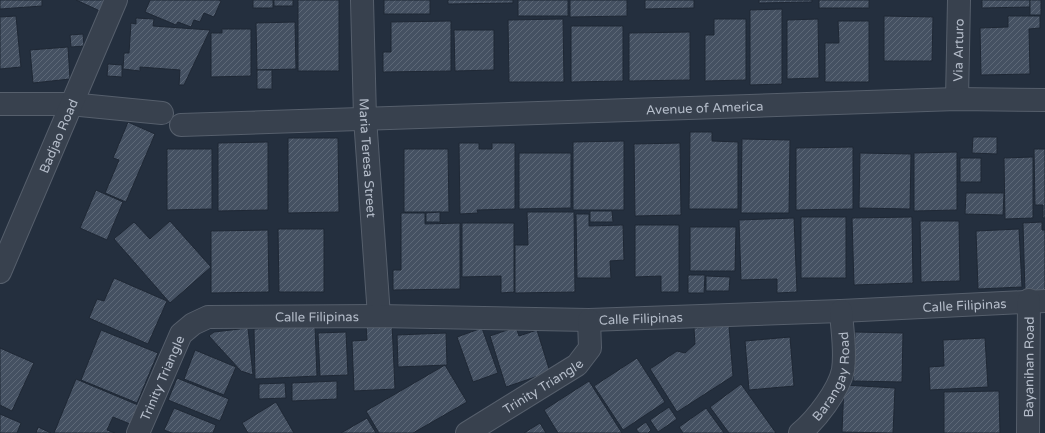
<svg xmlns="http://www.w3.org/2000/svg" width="1045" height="433" font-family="'Varela Round',sans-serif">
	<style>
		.building { fill: url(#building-hatch); stroke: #1f2835 }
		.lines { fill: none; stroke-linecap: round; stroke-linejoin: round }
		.minor-casing { stroke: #565f6c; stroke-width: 24 }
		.minor { stroke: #38414e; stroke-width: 22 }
		.labels { text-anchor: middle; stroke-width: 3; stroke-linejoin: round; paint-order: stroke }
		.street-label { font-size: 13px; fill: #b4bcc9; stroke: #1d2633 }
	</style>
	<defs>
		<pattern id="building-hatch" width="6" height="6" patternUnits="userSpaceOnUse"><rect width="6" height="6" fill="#455162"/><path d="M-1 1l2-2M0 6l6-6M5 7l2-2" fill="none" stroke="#5d6877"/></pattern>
	</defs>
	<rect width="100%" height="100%" fill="#242f3e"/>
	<!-- building -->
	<g class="building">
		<path d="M 0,0 L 42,0 L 42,6 L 0,9 Z"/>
		<path d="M 76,0 L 105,0 L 100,11 Z"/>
		<path d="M 150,0 L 219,0 L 221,1 L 214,17 L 204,13 L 200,22 L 194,20 L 191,27 L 178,22 L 176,25 L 145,12 Z"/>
		<rect x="253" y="0" width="20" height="8"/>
		<rect x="274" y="0" width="19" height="6"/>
		<rect x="298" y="0" width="41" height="71"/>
		<rect x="384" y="0" width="46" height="14"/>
		<path d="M 448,0 L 513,0 L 513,3 L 448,4 Z"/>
		<rect x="518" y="0" width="50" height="16"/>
		<path d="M 570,0 L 627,0 L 627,16 L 570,17 Z"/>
		<path d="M 645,0 L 694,0 L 694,8 L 645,9 Z"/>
		<path d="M 759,0 L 812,0 L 812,2 L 759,3 Z"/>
		<rect x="819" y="0" width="50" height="8"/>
		<path d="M 982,0 L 1030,0 L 1030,7 L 982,8 Z"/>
		<rect x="1030" y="0" width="11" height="15"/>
		<path d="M 782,9 L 782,84 L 750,85 L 750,10 Z"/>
		<path d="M 16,16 L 21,67 L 0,69 L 0,17 Z"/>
		<path d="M 884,16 L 933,17 L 932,61 L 884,61 Z"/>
		<path d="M 1008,16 L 1040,16 L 1040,28 L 1029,29 L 1030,74 L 981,75 L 980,28 L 1008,27 Z"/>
		<path d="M 136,18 L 154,19 L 153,26 L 210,30 L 184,85 L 179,85 L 180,70 L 140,67 L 140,71 L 123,69 L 124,53 L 129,53 L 131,23 L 136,24 Z"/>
		<path d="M 563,19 L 564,82 L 509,82 L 508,20 Z"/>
		<path d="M 714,19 L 746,19 L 746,80 L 705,81 L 705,35 L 714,35 Z"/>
		<path d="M 818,19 L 819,78 L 787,79 L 787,20 Z"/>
		<path d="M 451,21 L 451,71 L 383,72 L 383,52 L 391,52 L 391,22 Z"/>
		<path d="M 838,21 L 869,21 L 869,82 L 825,82 L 825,43 L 839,43 Z"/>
		<path d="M 295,22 L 296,69 L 257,70 L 256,23 Z"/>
		<path d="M 571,26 L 623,26 L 623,81 L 571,82 Z"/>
		<path d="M 222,29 L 251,29 L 251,76 L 211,77 L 211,33 L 222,33 Z"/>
		<path d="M 454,30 L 494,30 L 494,70 L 455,71 Z"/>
		<path d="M 690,32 L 690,80 L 629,81 L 629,33 Z"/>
		<path d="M 83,34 L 84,46 L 71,47 L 70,35 Z"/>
		<path d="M 68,47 L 70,79 L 33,83 L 30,50 Z"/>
		<path d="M 108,64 L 122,65 L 122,77 L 107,76 Z"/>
		<rect x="257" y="70" width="15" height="19"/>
		<path d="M 128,122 L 155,134 L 126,202 L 105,193 L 119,160 L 113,158 Z"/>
		<path d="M 690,132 L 712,132 L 712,141 L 738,142 L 738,209 L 689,209 Z"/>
		<path d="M 973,137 L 997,137 L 997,154 L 972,153 Z"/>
		<path d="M 288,138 L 338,138 L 339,212 L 288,213 Z"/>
		<path d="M 742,139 L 790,140 L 789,213 L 741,213 Z"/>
		<path d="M 624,141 L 624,210 L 573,210 L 573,142 Z"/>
		<path d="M 268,142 L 268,210 L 218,211 L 218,143 Z"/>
		<path d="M 459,143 L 479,143 L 479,149 L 492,149 L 492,143 L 515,143 L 515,209 L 477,210 L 478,213 L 460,214 Z"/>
		<path d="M 680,143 L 681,215 L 635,216 L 634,144 Z"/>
		<path d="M 853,147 L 853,209 L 796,210 L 796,148 Z"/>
		<path d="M 167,149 L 212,149 L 212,209 L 167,210 Z"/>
		<path d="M 404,149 L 448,149 L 449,212 L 404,212 Z"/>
		<path d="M 1034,149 L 1045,149 L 1045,218 L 1043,218 L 1043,205 L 1035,205 Z"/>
		<path d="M 957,152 L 957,210 L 914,211 L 914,153 Z"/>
		<path d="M 519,153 L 571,153 L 571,208 L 519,209 Z"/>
		<path d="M 860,153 L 911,154 L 910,209 L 859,208 Z"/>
		<path d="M 1033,157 L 1033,218 L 1005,219 L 1004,158 Z"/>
		<rect x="960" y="158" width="21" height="24"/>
		<path d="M 96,190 L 123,202 L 107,240 L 80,228 Z"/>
		<path d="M 966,193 L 1004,193 L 1003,215 L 965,214 Z"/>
		<path d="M 590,211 L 612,211 L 613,222 L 590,222 Z"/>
		<path d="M 440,212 L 440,222 L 426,222 L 426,213 Z"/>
		<path d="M 527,212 L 574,212 L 575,292 L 515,293 L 515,245 L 528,245 Z"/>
		<path d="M 401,213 L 425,213 L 425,224 L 460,223 L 460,289 L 393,290 L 393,270 L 401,270 Z"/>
		<path d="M 576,214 L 589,214 L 589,226 L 623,225 L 624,260 L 610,261 L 611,278 L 577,278 Z"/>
		<rect x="801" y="217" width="45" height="61"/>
		<path d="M 912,217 L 913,283 L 854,285 L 852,218 Z"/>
		<path d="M 794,218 L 797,292 L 777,293 L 777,279 L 741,280 L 739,220 Z"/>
		<path d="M 170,221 L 211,267 L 170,303 L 114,239 L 134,222 L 150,239 Z"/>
		<path d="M 920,221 L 959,221 L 960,281 L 921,282 Z"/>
		<path d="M 1042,222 L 1042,230 L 1045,230 L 1045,292 L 1025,293 L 1023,223 Z"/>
		<path d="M 462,223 L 514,223 L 514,292 L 501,293 L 501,276 L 462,277 Z"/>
		<path d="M 635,225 L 679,225 L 679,292 L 661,292 L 661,276 L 635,277 Z"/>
		<path d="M 690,227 L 736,227 L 735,271 L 690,271 Z"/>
		<path d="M 278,229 L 324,229 L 324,292 L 279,292 Z"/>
		<path d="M 1019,229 L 1022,287 L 978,289 L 976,231 Z"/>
		<path d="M 268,230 L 269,292 L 211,293 L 211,231 Z"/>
		<path d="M 688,275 L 705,275 L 704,293 L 688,293 Z"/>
		<path d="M 706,276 L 730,277 L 729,291 L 706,291 Z"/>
		<path d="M 114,278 L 167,301 L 148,344 L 89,318 L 97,299 L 104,301 Z"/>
		<path d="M 392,323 L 395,389 L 354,391 L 352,341 L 367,340 L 366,324 Z"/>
		<path d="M 315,326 L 317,376 L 255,379 L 254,329 Z"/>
		<path d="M 729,326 L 733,376 L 677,412 L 650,369 L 677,351 L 685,353 L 695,344 L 694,328 Z"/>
		<path d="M 516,327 L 519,336 L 537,330 L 550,372 L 506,387 L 490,336 Z"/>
		<path d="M 248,328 L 253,375 L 241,371 L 209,336 L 214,332 Z"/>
		<path d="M 482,328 L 498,373 L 473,382 L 457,337 Z"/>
		<path d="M 101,330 L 158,353 L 137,403 L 81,380 Z"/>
		<path d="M 346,332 L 348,375 L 320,376 L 318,333 Z"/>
		<path d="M 855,332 L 903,333 L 902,382 L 853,381 Z"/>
		<path d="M 446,333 L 447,365 L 398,367 L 397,335 Z"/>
		<path d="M 790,337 L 794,386 L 749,390 L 745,341 Z"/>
		<path d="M 985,338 L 988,387 L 930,390 L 929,367 L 944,366 L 943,340 Z"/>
		<path d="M 0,348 L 34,363 L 12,411 L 0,405 Z"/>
		<path d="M 195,350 L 236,367 L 224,395 L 184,379 Z"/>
		<path d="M 637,358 L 665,402 L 623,430 L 594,386 Z"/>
		<path d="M 445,365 L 467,402 L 413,433 L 379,433 L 366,411 Z"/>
		<path d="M 177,378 L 229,399 L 220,421 L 168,400 Z"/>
		<path d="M 76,379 L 138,405 L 130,424 L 113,417 L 107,430 L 115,433 L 54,433 Z"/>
		<path d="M 337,381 L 337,399 L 292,401 L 292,383 Z"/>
		<path d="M 589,381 L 622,433 L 558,433 L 544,410 Z"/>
		<path d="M 285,383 L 286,398 L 259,399 L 259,384 Z"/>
		<path d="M 741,384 L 776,433 L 729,433 L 710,407 Z"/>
		<path d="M 844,385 L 895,388 L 893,433 L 842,432 Z"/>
		<path d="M 999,391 L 1000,433 L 944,433 L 944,392 Z"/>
		<path d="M 276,402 L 294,433 L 248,433 L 242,423 Z"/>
		<path d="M 669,407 L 677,419 L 658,432 L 650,420 Z"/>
		<path d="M 174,408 L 216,425 L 213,433 L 172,433 L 164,430 Z"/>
		<path d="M 706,408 L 724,433 L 683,433 L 679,427 Z"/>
		<path d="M 0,414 L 21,423 L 17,433 L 0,433 Z"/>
		<path d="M 367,418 L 376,433 L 341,433 Z"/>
		<path d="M 646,422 L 651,430 L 648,433 L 639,433 L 636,429 Z"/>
		<path d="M 540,423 L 546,433 L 524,433 Z"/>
		<path d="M 38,427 L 51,433 L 36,433 Z"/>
	</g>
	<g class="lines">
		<defs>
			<g id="minor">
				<path id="s1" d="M 362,0 L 365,118 L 379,316"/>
				<path id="s2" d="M 957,99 L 959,0"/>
				<path d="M 0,104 L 70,104 L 162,113"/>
				<path id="s3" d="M 181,125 L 957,99 L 1045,100"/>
				<path id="s4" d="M 0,272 L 116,0"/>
				<path id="s5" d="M 138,433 L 181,334 L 193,324 L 208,317 L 379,316 L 589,320 L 841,311 L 1045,301"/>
				<path id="s6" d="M 467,433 L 577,365 L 590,348 L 589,320"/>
				<path id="s7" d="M 800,433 C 816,420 839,390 843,370 C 846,351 842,330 841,311"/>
				<path id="s8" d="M 1028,433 L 1029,300"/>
			</g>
		</defs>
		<!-- minor casing -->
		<use href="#minor" class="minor-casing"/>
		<!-- minor -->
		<use href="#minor" class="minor"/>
	</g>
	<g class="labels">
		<!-- street labels -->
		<g class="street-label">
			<text dy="5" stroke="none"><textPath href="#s2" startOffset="49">Via Arturo</textPath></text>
			<text dy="5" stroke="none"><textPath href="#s3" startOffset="524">Avenue of America</textPath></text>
			<text dy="5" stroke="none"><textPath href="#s4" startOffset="148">Badjao Road</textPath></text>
			<text dy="5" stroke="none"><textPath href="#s1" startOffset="158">Maria Teresa Street</textPath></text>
			<text dy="5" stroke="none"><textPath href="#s5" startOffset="897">Calle Filipinas</textPath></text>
			<text dy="5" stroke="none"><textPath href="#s5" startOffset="249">Calle Filipinas</textPath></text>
			<text dy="5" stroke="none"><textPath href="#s5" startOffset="573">Calle Filipinas</textPath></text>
			<text dy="5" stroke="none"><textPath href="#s8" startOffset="66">Bayanihan Road</textPath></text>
			<text dy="5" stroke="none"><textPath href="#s7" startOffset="68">Barangay Road</textPath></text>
			<text dy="5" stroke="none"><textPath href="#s5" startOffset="60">Trinity Triangle</textPath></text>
			<text dy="5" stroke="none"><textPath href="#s6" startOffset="89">Trinity Triangle</textPath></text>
		</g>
	</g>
</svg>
